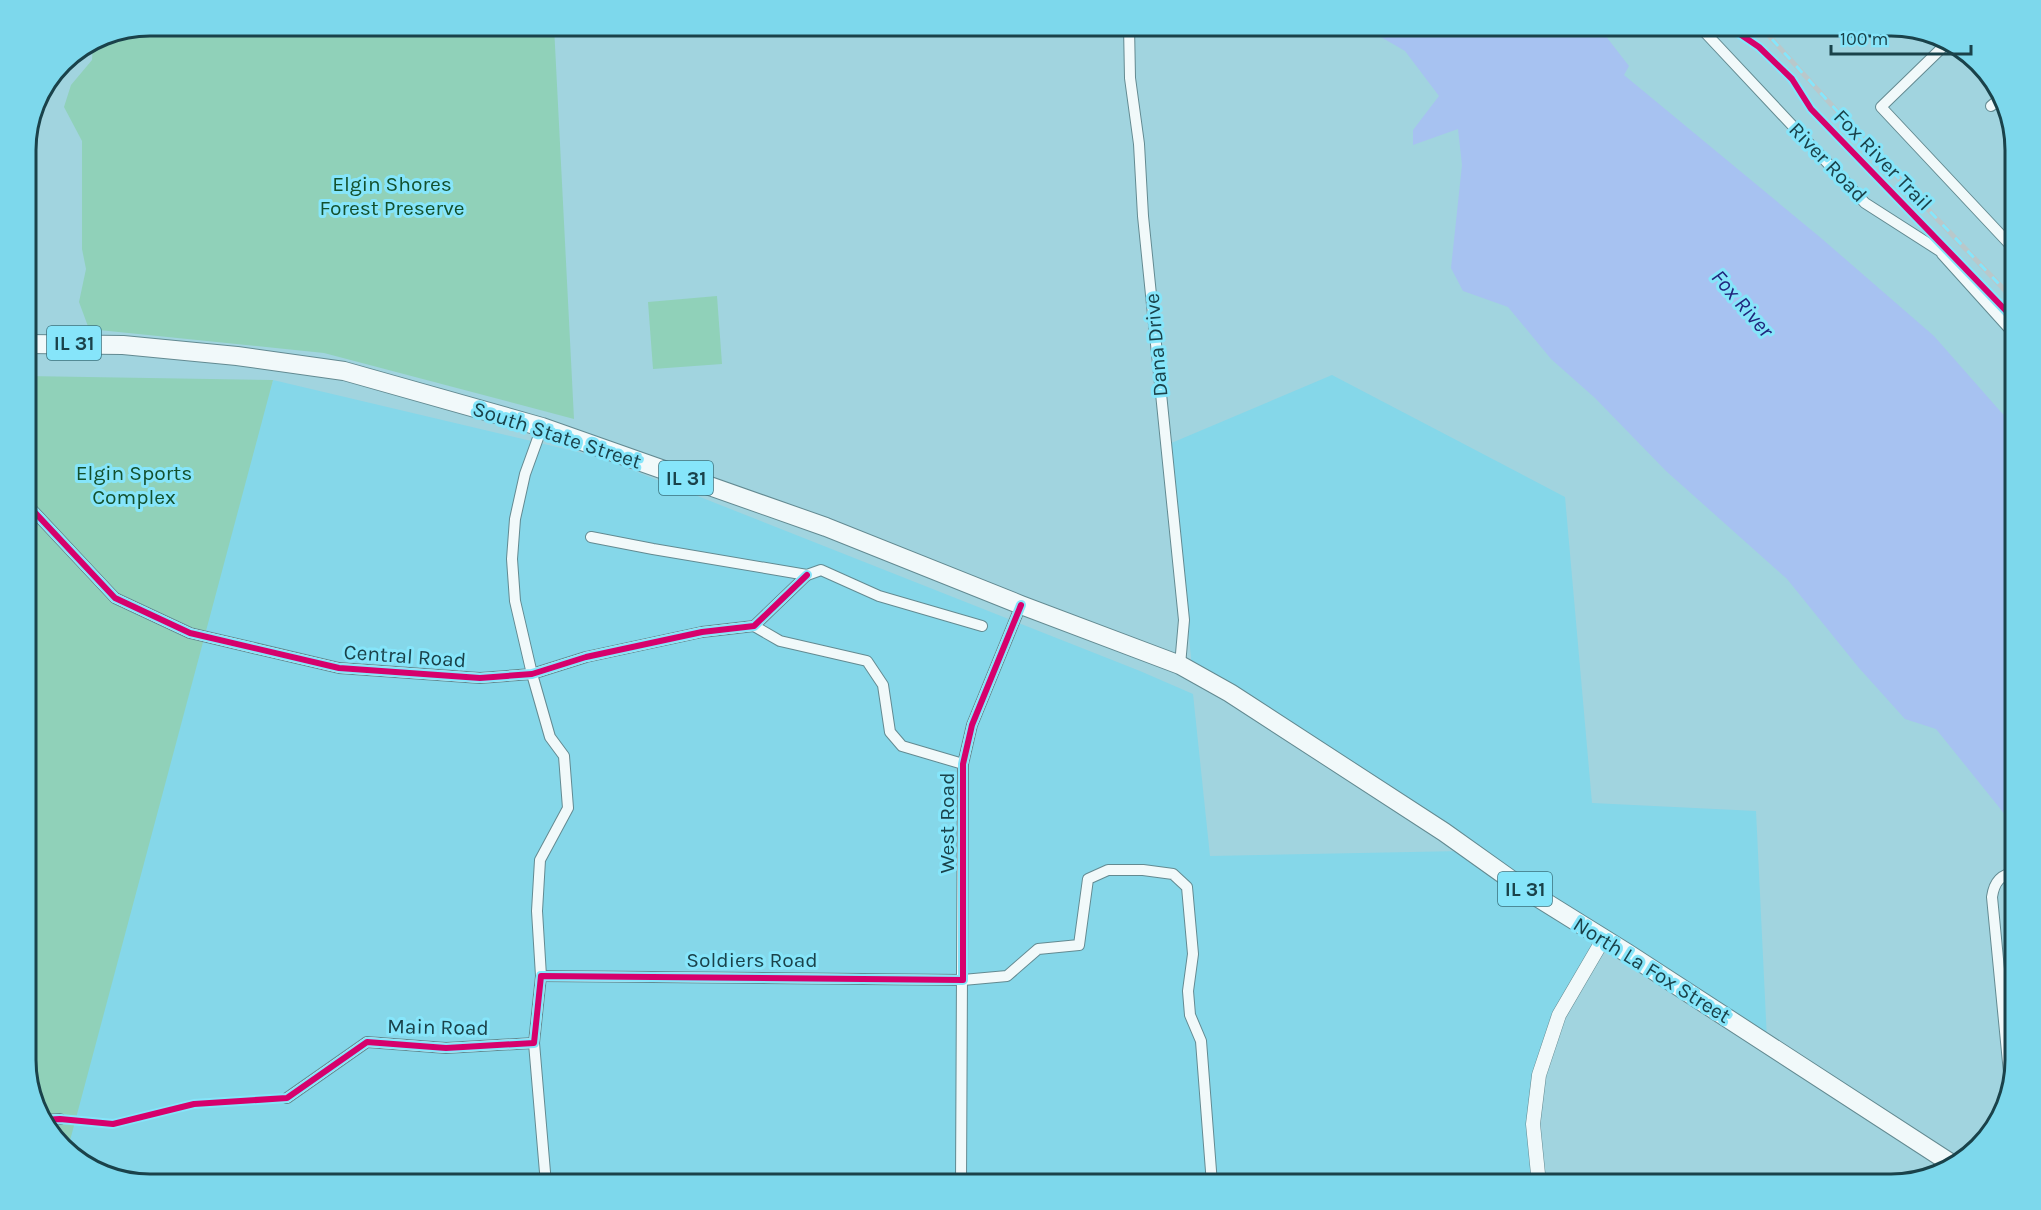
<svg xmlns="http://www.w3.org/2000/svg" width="2041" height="1210" font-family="Karla,sans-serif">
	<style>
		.built { fill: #85d7e9 }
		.green { fill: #90d1b9 }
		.water { fill: #a7c2f1 }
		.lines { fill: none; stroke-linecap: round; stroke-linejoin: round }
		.minor-casing { stroke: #638a91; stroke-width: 12 }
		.tertiary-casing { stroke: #638a91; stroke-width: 15 }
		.primary-casing { stroke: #638a91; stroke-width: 20 }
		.minor { stroke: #f1f9fa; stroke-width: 10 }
		.tertiary { stroke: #f1f9fa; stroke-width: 14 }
		.primary { stroke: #f1f9fa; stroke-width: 18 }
		.rail-casing { stroke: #b9c8cb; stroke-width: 5 }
		.rail { stroke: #86e5fa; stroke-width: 3; stroke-dasharray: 9; stroke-linecap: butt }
		.cycleway-casing { stroke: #86e5fa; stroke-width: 10 }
		.cycleway { stroke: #d6006c; stroke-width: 6 }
		.labels { text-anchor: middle; stroke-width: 6; stroke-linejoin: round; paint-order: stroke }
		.shield { fill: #86e5fa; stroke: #3a737f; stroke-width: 1.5 }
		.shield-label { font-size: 20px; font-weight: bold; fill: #1a424a }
		.street-label { font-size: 21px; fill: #1a424a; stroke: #86e5fa }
		.park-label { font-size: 21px; fill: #13502d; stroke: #86e5fa }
		.water-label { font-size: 22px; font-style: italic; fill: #21257c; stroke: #86e5fa }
		.rim { fill: none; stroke: #1a424a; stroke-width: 3 }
	</style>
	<rect width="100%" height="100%" fill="#a1d4df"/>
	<!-- built -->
	<g class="built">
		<path d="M 1332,375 L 1565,497 L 1592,803 L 1756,811 L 1767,1040 L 1192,667 L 1169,444 Z"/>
		<path d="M 273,380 L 599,457 L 1140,671 L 1193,694 L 1210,856 L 1463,851 L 1599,940 L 1537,1074 L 1535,1184 L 150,1184 L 87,1168 L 60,1141 L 60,1119 Z"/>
	</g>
	<!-- green -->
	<g class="green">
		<path d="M 150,26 L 554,26 L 574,419 L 324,353 L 89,329 L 79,302 L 86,269 L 82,249 L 82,141 L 64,107 L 71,85 L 92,60 L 93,41 L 103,35 Z"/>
		<path d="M 717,296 L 722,364 L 653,369 L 648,302 Z"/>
		<path d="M 26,376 L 273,380 L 68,1148 L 42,1123 L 26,1068 Z"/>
	</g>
	<!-- water -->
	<path class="water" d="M 1362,26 L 1598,26 L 1629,66 L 1624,75 L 1821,238 L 1934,336 L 2015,428 L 2015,827 L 1936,729 L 1905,719 L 1859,668 L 1787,579 L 1666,471 L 1595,398 L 1551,359 L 1508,307 L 1463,291 L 1451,268 L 1462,165 L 1458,129 L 1413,145 L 1413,130 L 1439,96 L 1405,51 Z"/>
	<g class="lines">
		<defs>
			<g id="minor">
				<path d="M 1129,26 L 1130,78 L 1139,144 L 1143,216 L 1184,620 L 1180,665"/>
				<path d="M 1699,26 L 1865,203 L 1943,253 L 1942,254 L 2015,335"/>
				<path d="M 1949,41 L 1881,107 L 2015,250"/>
				<path d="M 1991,106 L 2002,97"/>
				<path d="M 542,427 L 525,474 L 515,519 L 512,559 L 515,601 L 532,674 L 550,737 L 564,756 L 568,808 L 540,860 L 537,911 L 541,976 L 534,1043 L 546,1184"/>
				<path d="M 26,503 L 115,598 L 190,633 L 339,668 L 480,678 L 532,674 L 586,657 L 702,632 L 754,626 L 807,575"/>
				<path d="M 591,537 L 653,549 L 807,575 L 821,570 L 879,596 L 982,626"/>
				<path d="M 754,626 L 780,641 L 867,661 L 883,685 L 890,732 L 902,746 L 963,764"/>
				<path d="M 541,976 L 963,980 L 1007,976 L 1038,949 L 1079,945 L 1088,879 L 1108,870 L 1143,870 L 1173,874 L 1187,887 L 1193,954 L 1188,991 L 1190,1015 L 1201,1041 L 1212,1184"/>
				<path d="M 2010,1083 L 1992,897 C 1994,883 2000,874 2015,873"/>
				<path d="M 287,1098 L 367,1042 L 446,1048 L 534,1043"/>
				<path d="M 42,1120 L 60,1119"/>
				<path d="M 1991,1130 L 2000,1116"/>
				<path d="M 961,1184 L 963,764 L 972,725 L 1021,605"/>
			</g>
			<path id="tertiary" d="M 1539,1184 L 1533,1124 L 1539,1075 L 1559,1015 L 1604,938"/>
			<path id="primary" d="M 26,344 L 123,345 L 237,356 L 344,371 L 542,427 L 826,527 L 1021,605 L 1180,665 L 1230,693 L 1444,832 L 1524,889 L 1627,953 L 1955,1166"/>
		</defs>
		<!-- minor casing -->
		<use href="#minor" class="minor-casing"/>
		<!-- tertiary casing -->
		<use href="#tertiary" class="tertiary-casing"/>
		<!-- primary casing -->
		<use href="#primary" class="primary-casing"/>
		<!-- minor -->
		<use href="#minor" class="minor"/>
		<!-- tertiary -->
		<use href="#tertiary" class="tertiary"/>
		<!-- primary -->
		<use href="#primary" class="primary"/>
		<defs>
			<path id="rail" d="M 1760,26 L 1885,164 L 2015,301"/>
		</defs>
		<!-- rail casing -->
		<use href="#rail" class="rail-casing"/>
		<!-- rail -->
		<use href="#rail" class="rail"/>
		<defs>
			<g id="cycleway">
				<path d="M 1728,26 L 1759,47 L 1792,79 L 1811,109 L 2015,320"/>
				<path d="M 26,503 L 115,598 L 190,633 L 339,668 L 480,678 L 532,674 L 586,657 L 702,632 L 754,626 L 807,575"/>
				<path d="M 42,1120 L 60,1119 L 113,1124 L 194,1104 L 287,1098 L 367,1042 L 446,1048 L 534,1043 L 541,976 L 963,980 L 963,764 L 972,725 L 1021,605"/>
			</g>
		</defs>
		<!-- cycleway casing -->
		<use href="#cycleway" class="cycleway-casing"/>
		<!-- cycleway -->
		<use href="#cycleway" class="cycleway"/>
	</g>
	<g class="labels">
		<!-- shield labels -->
		<g class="shield">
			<rect x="47" y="326" width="54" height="34" rx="4.5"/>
			<rect x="659" y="461" width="54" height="34" rx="4.5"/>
			<rect x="1498" y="872" width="54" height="34" rx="4.5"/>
		</g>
		<g class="shield-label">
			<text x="74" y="350">IL 31</text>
			<text x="686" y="485">IL 31</text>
			<text x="1525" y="896">IL 31</text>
		</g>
		<!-- street labels -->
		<g class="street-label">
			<text transform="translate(1883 160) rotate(46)" y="7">Fox River Trail</text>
			<text transform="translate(1828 162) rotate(46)" y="7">River Road</text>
			<text transform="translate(1156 345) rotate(-95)" y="7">Dana Drive</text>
			<text transform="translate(557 435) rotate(18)" y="7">South State Street</text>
			<text transform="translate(405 656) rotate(4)" y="7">Central Road</text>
			<text transform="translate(947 823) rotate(-90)" y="7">West Road</text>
			<text x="752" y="967">Soldiers Road</text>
			<text transform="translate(1652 970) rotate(32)" y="7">North La Fox Street</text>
			<text transform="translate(438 1027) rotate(1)" y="7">Main Road</text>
		</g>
		<!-- park labels -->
		<g class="park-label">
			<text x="392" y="191">Elgin Shores<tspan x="392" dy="24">Forest Preserve</tspan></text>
			<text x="134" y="480">Elgin Sports<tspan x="134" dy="24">Complex</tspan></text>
		</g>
		<!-- water labels -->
		<g class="water-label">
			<text transform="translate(1743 303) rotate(49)" y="8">Fox River</text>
		</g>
	</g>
	<!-- crop -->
	<path d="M0 0H2041V1210H0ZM150 36H1891A114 114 0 0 1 2005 150V1060A114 114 0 0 1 1891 1174H150A114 114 0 0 1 36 1060V150A114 114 0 0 1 150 36Z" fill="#7dd8ec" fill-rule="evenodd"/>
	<path class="rim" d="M150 36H1891A114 114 0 0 1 2005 150V1060A114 114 0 0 1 1891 1174H150A114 114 0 0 1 36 1060V150A114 114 0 0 1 150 36Z"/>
	<!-- scale -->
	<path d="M1831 45v9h140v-9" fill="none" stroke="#1a424a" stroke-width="3"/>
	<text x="1840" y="45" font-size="18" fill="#1a424a" stroke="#86e5fa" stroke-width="4.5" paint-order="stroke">100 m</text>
</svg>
